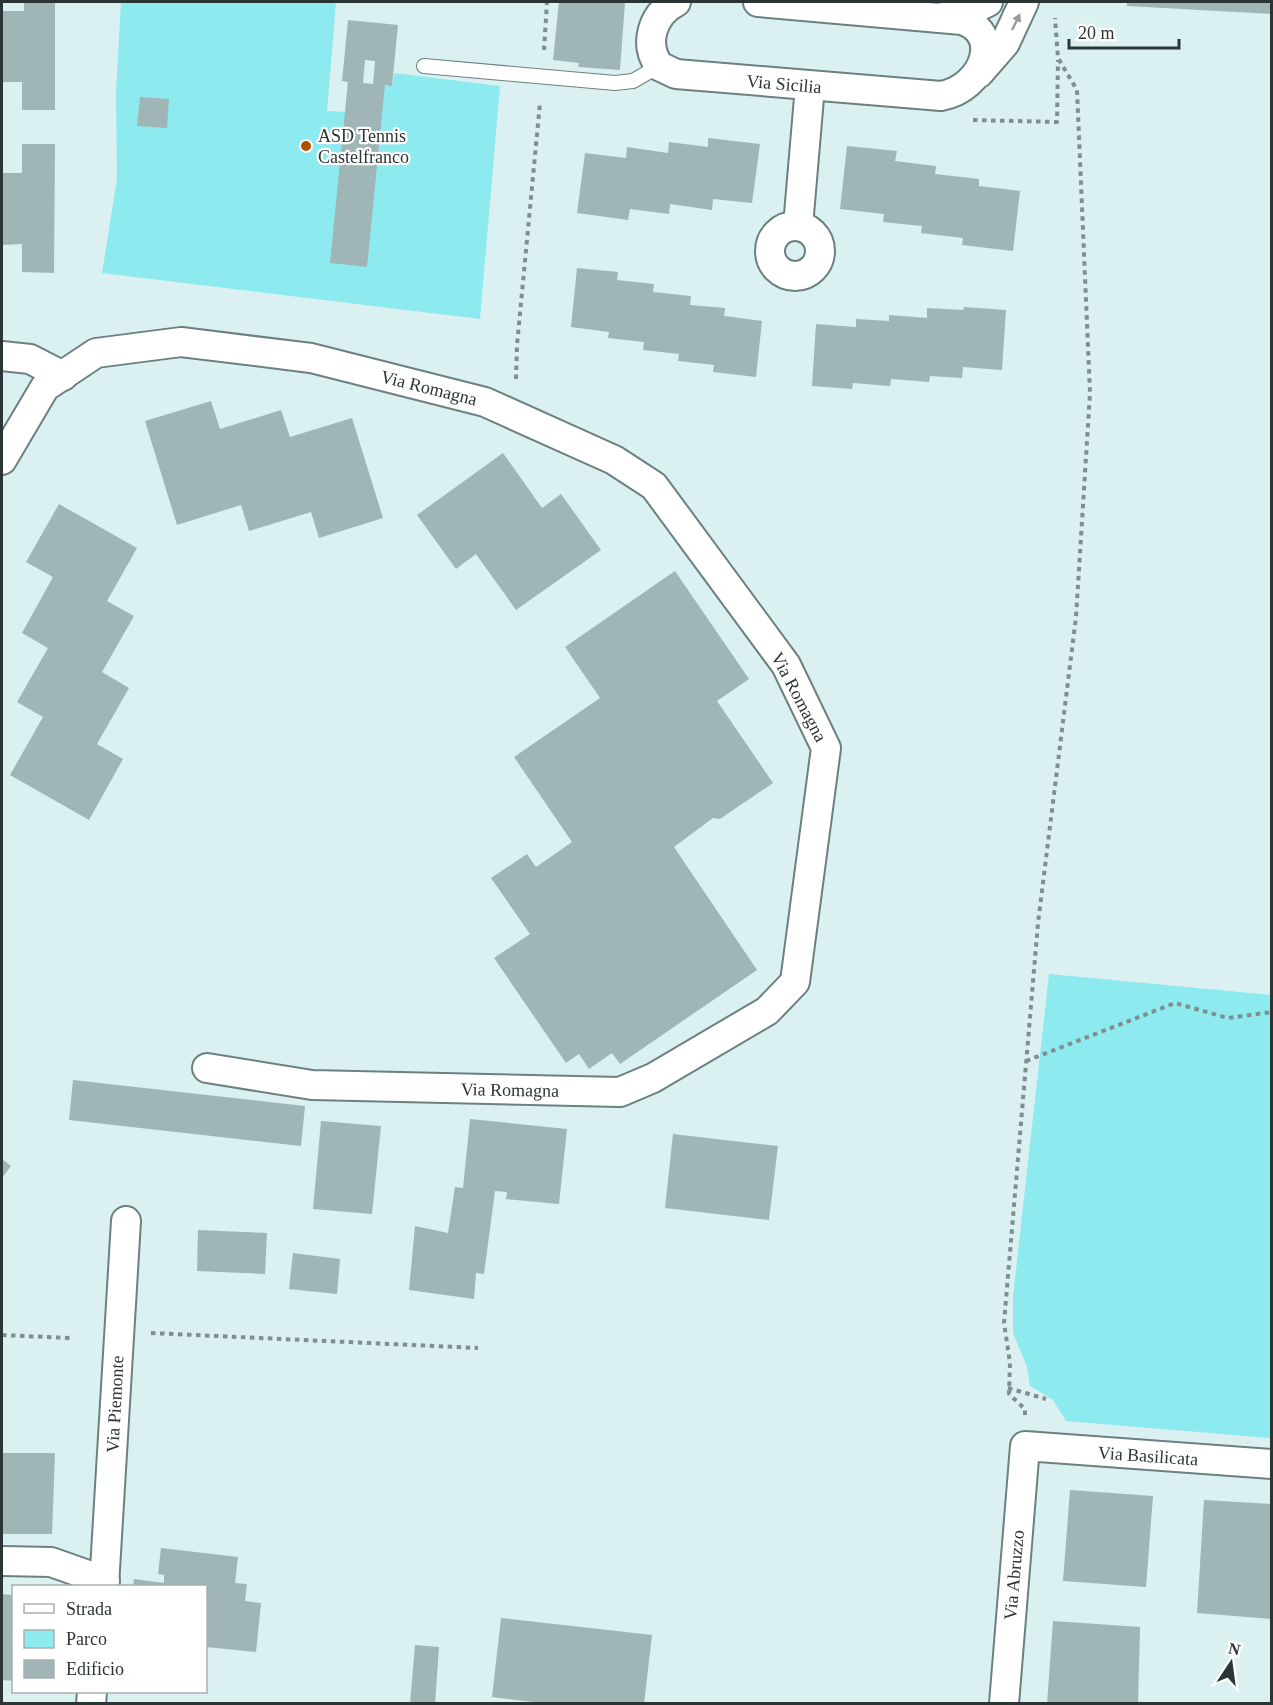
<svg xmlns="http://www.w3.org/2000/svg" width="1273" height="1705" font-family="'Times New Roman',serif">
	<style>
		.green { fill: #8deaef }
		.building { fill: #a0b5b6; fill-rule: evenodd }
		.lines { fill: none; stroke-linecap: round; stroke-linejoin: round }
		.lane-casing { stroke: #6c8080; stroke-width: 16 }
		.street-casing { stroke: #6c8080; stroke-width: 32 }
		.path { stroke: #7f8e8f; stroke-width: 4; stroke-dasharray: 4.5 4.5; stroke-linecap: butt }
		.lane { stroke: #fff; stroke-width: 14 }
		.street { stroke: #fff; stroke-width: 28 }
		.oneway { fill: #969a9a }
		.poi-dot { fill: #ae4f00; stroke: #fff; stroke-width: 2 }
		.labels { text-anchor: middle; stroke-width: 4.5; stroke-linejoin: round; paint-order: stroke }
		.street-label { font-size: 18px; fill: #2c3535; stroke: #fff }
		.poi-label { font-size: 18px; fill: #2c3535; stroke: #fff; text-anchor: start }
	</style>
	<rect width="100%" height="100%" fill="#daf0f1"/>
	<!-- green -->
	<g class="green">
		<path d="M 121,2 L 336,2 L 327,111 L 345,112 L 348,82 L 392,86 L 394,73 L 500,86 L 480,319 L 102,273 L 117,179 L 116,93 Z"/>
		<path d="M 1049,974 L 1271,995 L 1271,1438 L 1066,1421 L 1053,1400 L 1030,1386 L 1027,1367 L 1013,1333 L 1013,1297 Z"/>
	</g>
	<!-- building -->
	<g class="building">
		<path d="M 24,2 L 55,2 L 55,110 L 22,110 L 22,82 L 2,82 L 3,11 L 24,11 Z"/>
		<path d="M 559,2 L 625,2 L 620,70 L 578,67 L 579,63 L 553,60 Z"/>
		<path d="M 1127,2 L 1272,2 L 1272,14 L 1127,6 Z"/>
		<path d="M 348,20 L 398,25 L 392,86 L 385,85 L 367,267 L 330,263 L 348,82 L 342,81 ZM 365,60 L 375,61 L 373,84 L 363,83 Z"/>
		<path d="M 140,97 L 169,99 L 167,128 L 137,126 Z"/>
		<path d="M 708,138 L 760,144 L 752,203 L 713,199 L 712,210 L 670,204 L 669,214 L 630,209 L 628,220 L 577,213 L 585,153 L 626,158 L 627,147 L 668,153 L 669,142 L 708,147 Z"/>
		<path d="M 22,144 L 55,144 L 54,273 L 22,272 L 22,244 L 2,245 L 2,173 L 22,173 Z"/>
		<path d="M 847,146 L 897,151 L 895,161 L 936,166 L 935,174 L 979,179 L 979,186 L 1020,191 L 1013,251 L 962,245 L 963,238 L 921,233 L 922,226 L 883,222 L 884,214 L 840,209 Z"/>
		<path d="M 577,268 L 618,272 L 617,280 L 654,284 L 653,292 L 691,296 L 690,305 L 725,308 L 724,316 L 762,321 L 756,377 L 713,372 L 714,365 L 678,361 L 679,354 L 643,350 L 644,342 L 608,338 L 609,332 L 571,327 Z"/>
		<path d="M 964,307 L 1006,310 L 1002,370 L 963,367 L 962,378 L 930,376 L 929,382 L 891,379 L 890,386 L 853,383 L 852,389 L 812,386 L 816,324 L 856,327 L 856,319 L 889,321 L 889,315 L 927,318 L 927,308 L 963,310 Z"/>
		<path d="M 211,401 L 220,429 L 281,410 L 290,437 L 352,418 L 383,518 L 319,538 L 311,512 L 249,531 L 241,505 L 177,525 L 145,421 Z"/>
		<path d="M 503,453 L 542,508 L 561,494 L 601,550 L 516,610 L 476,554 L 456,569 L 417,515 Z"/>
		<path d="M 59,504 L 137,548 L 107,601 L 134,616 L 102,672 L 129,688 L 97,744 L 123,759 L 89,820 L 10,775 L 43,717 L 17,702 L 48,648 L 22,633 L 53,577 L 26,562 Z"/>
		<path d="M 675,571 L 749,679 L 717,701 L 773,783 L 720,819 L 713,818 L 674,847 L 757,970 L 620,1064 L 612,1053 L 589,1069 L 579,1054 L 566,1063 L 494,958 L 530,934 L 491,878 L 527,854 L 536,867 L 572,842 L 514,757 L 600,698 L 565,647 Z"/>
		<path d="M 73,1080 L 305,1106 L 301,1146 L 69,1120 Z"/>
		<path d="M 470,1119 L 567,1129 L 559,1204 L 506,1199 L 507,1192 L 495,1191 L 484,1274 L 476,1273 L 474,1299 L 409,1290 L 415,1226 L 448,1233 L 455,1187 L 463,1188 Z"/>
		<path d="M 321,1121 L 381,1126 L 372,1214 L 313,1209 Z"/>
		<path d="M 673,1134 L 778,1146 L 769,1220 L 665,1208 Z"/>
		<path d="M 2,1159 L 11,1166 L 2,1178 Z"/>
		<path d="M 198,1230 L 267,1233 L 265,1274 L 197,1271 Z"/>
		<path d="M 293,1253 L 340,1259 L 337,1294 L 289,1289 Z"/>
		<path d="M 2,1453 L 55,1453 L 52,1534 L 2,1534 Z"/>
		<path d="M 1070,1490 L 1153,1496 L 1146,1587 L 1063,1581 Z"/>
		<path d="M 1204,1500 L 1272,1504 L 1272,1619 L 1197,1613 Z"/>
		<path d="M 161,1548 L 238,1557 L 235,1583 L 247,1584 L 245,1601 L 261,1603 L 256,1652 L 206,1647 L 206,1586 L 133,1586 L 134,1579 L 164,1583 L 164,1575 L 158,1574 Z"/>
		<path d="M 2,1594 L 14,1595 L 14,1681 L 2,1680 Z"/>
		<path d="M 501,1618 L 652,1635 L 644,1704 L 550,1704 L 492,1697 Z"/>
		<path d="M 1053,1621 L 1140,1627 L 1138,1704 L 1047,1704 Z"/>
		<path d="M 415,1645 L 439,1647 L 435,1704 L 410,1704 Z"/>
	</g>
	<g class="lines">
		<defs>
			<path id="lane" d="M 424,66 L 615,83 L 633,81 L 659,66"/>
			<g id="street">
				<path d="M 676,2 C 653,14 643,43 659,66 L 676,74 L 941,96 C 984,88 1004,34 962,20 L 758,2"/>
				<path d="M 942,17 L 964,14 L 988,2"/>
				<path d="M 979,73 L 1005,43 L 1024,2"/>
				<circle cx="795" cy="251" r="25"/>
				<path d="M 798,226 L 810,86"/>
				<path d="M 2,356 L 30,359 L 63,376"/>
				<path d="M 2,460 L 45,387 L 96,353 L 181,342 L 311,358 L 485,402 L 614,460 L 654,486 L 786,665 L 826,748 L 795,982 L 767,1011 L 653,1078 L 620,1092 L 312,1085 L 207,1068"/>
				<path d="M 2,1561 L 51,1562 L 105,1581"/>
				<path d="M 104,1586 L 126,1221"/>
				<path d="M 91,1704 L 92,1692"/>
				<path d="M 1004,1704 L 1025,1446 L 1272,1464"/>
			</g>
		</defs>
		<!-- lane casing -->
		<use href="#lane" class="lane-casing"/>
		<!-- street casing -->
		<use href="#street" class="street-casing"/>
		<!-- path -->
		<g class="path">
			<path d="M 544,50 L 547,2"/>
			<path d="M 973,120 L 1057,122 L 1058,60"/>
			<path d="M 516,379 L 517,345 L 540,103"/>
			<path d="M 1026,1061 L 1175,1003 L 1228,1018 L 1272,1012"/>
			<path d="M 151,1333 L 478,1348"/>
			<path d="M 2,1335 L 70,1338"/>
			<path d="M 1008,1388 L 1046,1399"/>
			<path d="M 1025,1415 L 1025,1409 L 1009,1394 L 1010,1363 L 1004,1323 L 1038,923 L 1076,617 L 1090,393 L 1077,90 L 1058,58 L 1055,18"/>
		</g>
		<!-- lane -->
		<use href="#lane" class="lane"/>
		<!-- street -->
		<use href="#street" class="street"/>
	</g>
	<!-- one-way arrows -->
	<defs><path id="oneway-solid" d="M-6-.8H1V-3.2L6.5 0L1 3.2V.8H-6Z" transform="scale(1.5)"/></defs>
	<use class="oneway" href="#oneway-solid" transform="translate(1016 22) rotate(-64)"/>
	<!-- markers -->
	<circle class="poi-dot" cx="306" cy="146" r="6"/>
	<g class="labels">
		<!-- street labels -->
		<g class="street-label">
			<text transform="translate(784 84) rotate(5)" y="6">Via Sicilia</text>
			<text transform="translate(429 388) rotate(14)" y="6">Via Romagna</text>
			<text transform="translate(799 697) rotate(62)" y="6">Via Romagna</text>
			<text transform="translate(510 1090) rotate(1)" y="6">Via Romagna</text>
			<text transform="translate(115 1404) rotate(-87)" y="6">Via Piemonte</text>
			<text transform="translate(1148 1456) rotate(4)" y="6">Via Basilicata</text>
			<text transform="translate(1014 1575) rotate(-85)" y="6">Via Abruzzo</text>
		</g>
		<!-- poi labels -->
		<g class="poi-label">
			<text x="318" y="142">ASD Tennis<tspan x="318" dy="21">Castelfranco</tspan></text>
		</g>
	</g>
	<!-- border -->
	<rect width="1273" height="1705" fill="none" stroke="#2c3535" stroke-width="6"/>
	<!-- legend -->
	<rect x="12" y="1585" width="195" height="108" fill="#ffffff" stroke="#abaeae" stroke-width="1.5"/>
	<rect x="24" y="1604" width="30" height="9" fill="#ffffff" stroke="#abaeae" stroke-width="1.5"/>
	<text x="66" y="1615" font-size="18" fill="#2c3535">Strada</text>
	<rect x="24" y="1630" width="30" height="18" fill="#8deaef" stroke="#abaeae" stroke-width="1.5"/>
	<text x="66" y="1645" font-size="18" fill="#2c3535">Parco</text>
	<rect x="24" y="1660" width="30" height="18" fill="#a0b5b6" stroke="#abaeae" stroke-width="1.5"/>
	<text x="66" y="1675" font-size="18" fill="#2c3535">Edificio</text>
	<!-- north arrow -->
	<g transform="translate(1231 1663) rotate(13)" stroke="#ffffff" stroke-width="4.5" paint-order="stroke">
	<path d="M0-4.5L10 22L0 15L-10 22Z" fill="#2c3535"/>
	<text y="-9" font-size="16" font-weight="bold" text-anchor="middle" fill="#2c3535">N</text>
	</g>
	<!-- scale -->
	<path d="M1069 39v9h110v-9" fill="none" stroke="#2c3535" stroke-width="3"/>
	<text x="1078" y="39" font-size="18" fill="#2c3535" stroke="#ffffff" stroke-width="4.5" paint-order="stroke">20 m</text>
</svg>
